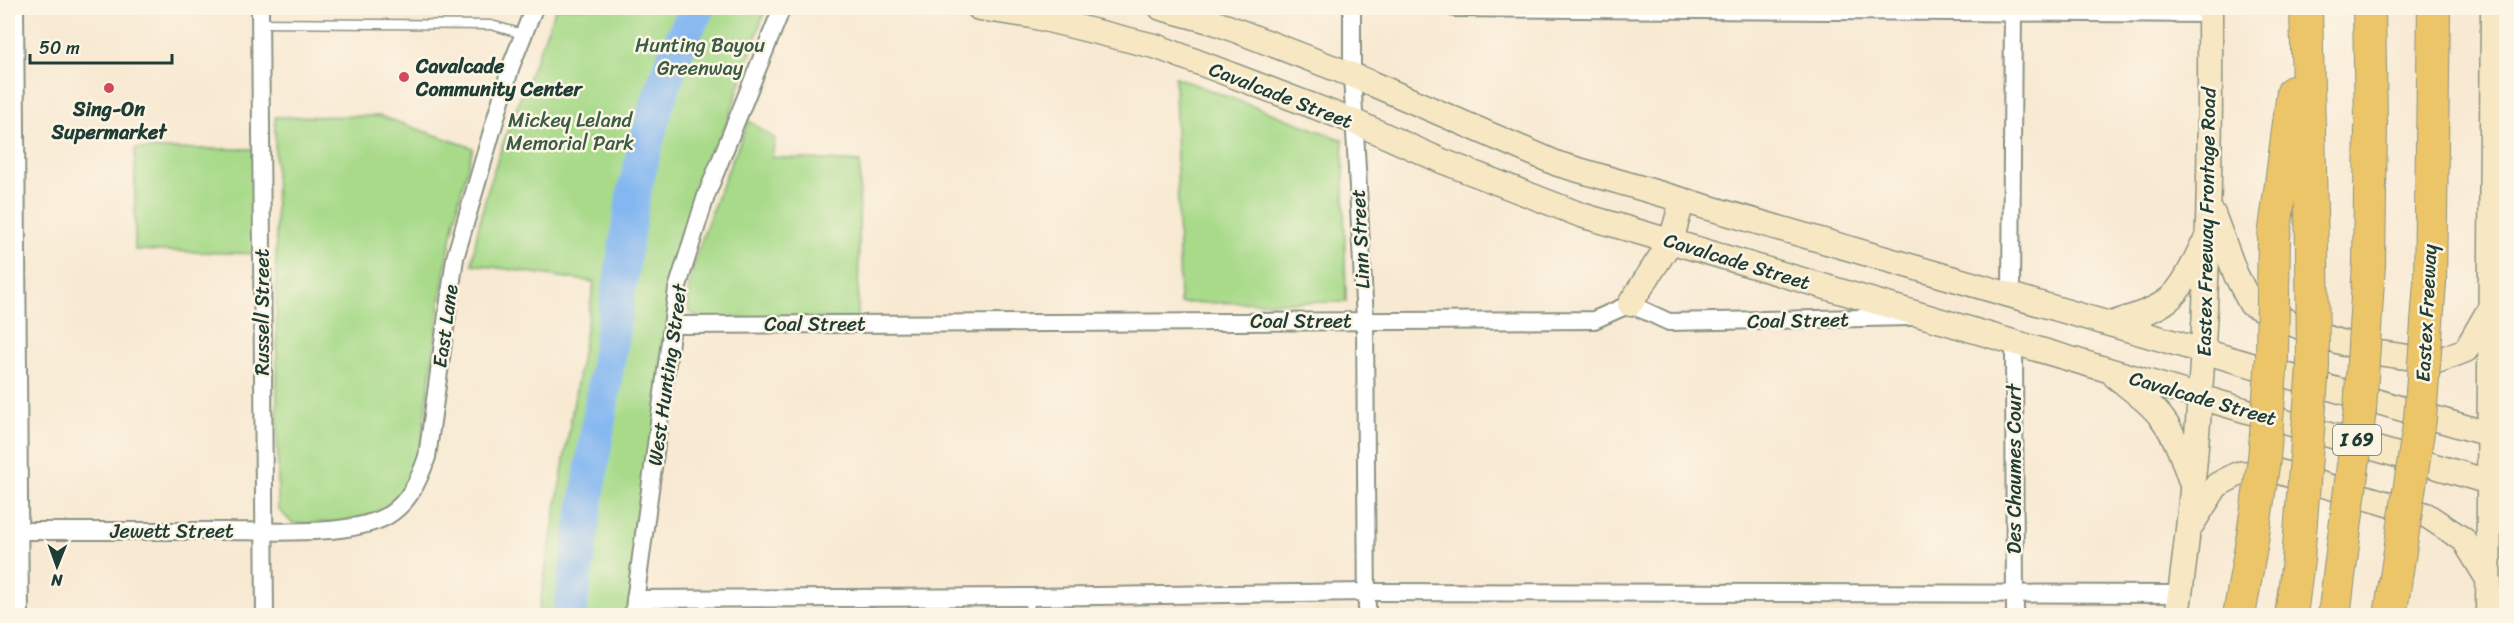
<svg xmlns="http://www.w3.org/2000/svg" width="2514" height="623" font-family="Sriracha,sans-serif">
	<style>
		.green { fill: #a8da8a; stroke: #648c5f; stroke-width: 1.5 }
		.lines { fill: none; stroke-linecap: round; stroke-linejoin: round }
		.river { stroke: #84b7f1; stroke-width: 34 }
		.lane-casing { stroke: #8c9383; stroke-width: 11 }
		.street-casing { stroke: #8c9383; stroke-width: 20 }
		.secondary-casing { stroke: #8c9383; stroke-width: 27 }
		.highway-casing { stroke: #8c9383; stroke-width: 34 }
		.lane { stroke: #fff; stroke-width: 8 }
		.street { stroke: #fff; stroke-width: 16 }
		.secondary { stroke: #f7e8c3; stroke-width: 24 }
		.highway { stroke: #ecc569; stroke-width: 32 }
		.highway-bridge-casing { stroke: #8c9383; stroke-width: 34; stroke-linecap: butt }
		.highway-bridge { stroke: #ecc569; stroke-width: 32 }
		.poi-dot { fill: #d1495b; stroke: #fcf5e5; stroke-width: 2 }
		.labels { text-anchor: middle; stroke-width: 5; stroke-linejoin: round; paint-order: stroke }
		.shield { fill: #fcf5e5; stroke: #617469; stroke-width: 1.5 }
		.shield-label { font-size: 18px; font-weight: bold; fill: #1f3d34 }
		.park-label { font-size: 20px; fill: #3a5c45; stroke: #fcf5e5 }
		.poi-label { font-size: 20px; font-weight: bold; fill: #1f3d34; stroke: #fcf5e5; text-anchor: start }
		.street-label { font-size: 20px; fill: #1f3d34; stroke: #fcf5e5 }
	</style>
	<rect width="100%" height="100%" fill="#fcf5e5"/>
	<filter id="ink" filterUnits="userSpaceOnUse"><feTurbulence type="fractalNoise" baseFrequency=".0167" numOctaves="2"/><feDisplacementMap in="SourceGraphic" scale="12" xChannelSelector="R" yChannelSelector="G"/><feConvolveMatrix kernelMatrix="1 2 1 2 8 2 1 2 1" color-interpolation-filters="sRGB"/></filter>
	<filter id="wash" filterUnits="userSpaceOnUse"><feTurbulence type="fractalNoise" baseFrequency=".008" numOctaves="4" result="noise"/><feDisplacementMap in="SourceGraphic" scale="24" xChannelSelector="R" yChannelSelector="G"/><feGaussianBlur stdDeviation="1.35" result="paint"/><feColorMatrix in="noise" values="0 0 0 0 0 0 0 0 0 0 0 0 0 0 0 0 0 1.4 0 .05"/><feComposite in="paint" operator="in"/></filter>
	<g filter="url(#wash)">
		<rect width="100%" height="100%" fill="#f8e9d2"/>
		<!-- green -->
		<g class="green">
			<path d="M 556,8 L 755,8 L 765,10 L 729,117 L 695,206 L 628,615 L 538,615 L 594,282 L 472,264 C 484,175 524,91 556,8 Z"/>
			<path d="M 1175,77 L 1343,140 L 1346,302 L 1180,303 Z"/>
			<path d="M 380,116 L 473,148 L 459,200 L 444,275 L 420,452 C 399,523 357,521 293,524 L 278,509 L 275,117 Z"/>
			<path d="M 749,121 L 775,139 L 772,157 L 860,162 L 858,318 L 700,319 L 689,311 C 679,280 734,155 749,121 Z"/>
			<path d="M 135,149 L 255,149 L 258,254 L 135,250 Z"/>
		</g>
		<g class="lines">
			<!-- river -->
			<path class="river" d="M 569,616 L 633,197 C 648,132 665,65 698,8"/>
		</g>
	</g>
	<g filter="url(#ink)">
		<g class="lines">
			<defs>
				<g id="lane">
					<path d="M 260,23 L 491,25 L 523,34"/>
					<path d="M 1029,616 L 1030,597"/>
				</g>
				<g id="street">
					<path d="M 15,8 L 20,616"/>
					<path d="M 260,8 L 265,616"/>
					<path d="M 1352,8 L 1352,75 L 1365,320 L 1367,616"/>
					<path d="M 1454,8 L 2210,14"/>
					<path d="M 2011,294 L 2013,8"/>
					<path d="M 673,325 L 1594,320 L 1630,304 L 1669,322 L 1910,317"/>
					<path d="M 2014,343 L 2015,616"/>
					<path d="M 8,531 C 79,531 150,531 221,531 C 265,531 350,537 387,516 C 409,503 419,480 427,457 L 455,258 L 511,66 L 534,8"/>
					<path d="M 635,599 L 1030,597 L 1367,592 L 2180,594"/>
					<path d="M 633,616 L 677,289 L 706,196 L 782,8"/>
				</g>
				<g id="secondary">
					<path d="M 979,8 L 1032,16 L 1158,47 L 1355,122 L 1442,161 L 1581,215 L 2506,487"/>
					<path d="M 1161,8 L 1217,23 L 1352,75 L 1558,164 L 2506,439"/>
					<path d="M 2213,214 L 2236,275 L 2251,304 L 2317,335 L 2378,353 L 2437,361 L 2466,350 L 2489,310"/>
					<path d="M 1630,304 L 1671,241 L 1682,202"/>
					<path d="M 2111,324 C 2170,305 2176,303 2202,246"/>
					<path d="M 2115,376 C 2132,390 2151,403 2164,421 C 2177,439 2184,461 2191,482"/>
					<path d="M 2192,524 L 2217,485 L 2238,474 L 2276,471 L 2426,515 L 2464,540 L 2489,581"/>
					<path d="M 2177,616 C 2206,414 2211,211 2210,8"/>
					<path d="M 2488,616 L 2493,8"/>
				</g>
				<g id="highway">
					<path d="M 2306,8 L 2312,249"/>
					<path d="M 2369,8 L 2371,123 L 2369,264"/>
					<path d="M 2274,237 L 2293,92"/>
					<path d="M 2430,282 L 2434,8"/>
					<path d="M 2239,616 L 2252,541"/>
					<path d="M 2291,616 L 2298,560"/>
					<path d="M 2390,616 L 2395,584"/>
				</g>
			</defs>
			<!-- lane casing -->
			<use href="#lane" class="lane-casing"/>
			<!-- street casing -->
			<use href="#street" class="street-casing"/>
			<!-- secondary casing -->
			<use href="#secondary" class="secondary-casing"/>
			<!-- highway casing -->
			<use href="#highway" class="highway-casing"/>
			<!-- lane -->
			<use href="#lane" class="lane"/>
			<!-- street -->
			<use href="#street" class="street"/>
			<!-- secondary -->
			<use href="#secondary" class="secondary"/>
			<!-- highway -->
			<use href="#highway" class="highway"/>
			<defs>
				<g id="highway-bridge">
					<path d="M 2252,541 L 2264,459 L 2272,358 L 2274,237"/>
					<path d="M 2298,560 L 2313,366 L 2312,249"/>
					<path d="M 2395,584 L 2420,419 L 2430,282"/>
					<path d="M 2334,616 L 2360,410 L 2369,264"/>
				</g>
			</defs>
			<!-- highway-bridge casing -->
			<use href="#highway-bridge" class="highway-bridge-casing"/>
			<!-- highway-bridge -->
			<use href="#highway-bridge" class="highway-bridge"/>
		</g>
	</g>
	<!-- markers -->
	<g class="poi-dot">
		<circle cx="404" cy="77" r="6"/>
		<circle cx="109" cy="88" r="6"/>
	</g>
	<g class="labels">
		<!-- shield labels -->
		<rect class="shield" x="2333" y="425" width="48" height="30" rx="4.5"/>
		<g class="shield-label">
			<text x="2357" y="446">I 69</text>
		</g>
		<!-- park labels -->
		<g class="park-label">
			<text x="700" y="52">Hunting Bayou<tspan x="700" dy="23">Greenway</tspan></text>
			<text x="570" y="127">Mickey Leland<tspan x="570" dy="23">Memorial Park</tspan></text>
		</g>
		<!-- poi labels -->
		<g class="poi-label">
			<text x="416" y="73">Cavalcade<tspan x="416" dy="23">Community Center</tspan></text>
			<text x="109" y="116" text-anchor="middle">Sing-On<tspan x="109" dy="23">Supermarket</tspan></text>
		</g>
		<!-- street labels -->
		<g class="street-label">
			<text transform="translate(1281 95) rotate(21)" y="7">Cavalcade Street</text>
			<text transform="translate(2206 222) rotate(-89)" y="7">Eastex Freeway Frontage Road</text>
			<text transform="translate(1360 239) rotate(-93)" y="7">Linn Street</text>
			<text transform="translate(1737 261) rotate(17)" y="7">Cavalcade Street</text>
			<text transform="translate(262 312) rotate(-90)" y="7">Russell Street</text>
			<text transform="translate(2426 313) rotate(-87)" y="7">Eastex Freeway</text>
			<text transform="translate(1798 320) rotate(-1)" y="7">Coal Street</text>
			<text x="1301" y="328">Coal Street</text>
			<text x="815" y="331">Coal Street</text>
			<text transform="translate(445 326) rotate(-82)" y="7">East Lane</text>
			<text transform="translate(667 375) rotate(-82)" y="7">West Hunting Street</text>
			<text transform="translate(2203 398) rotate(16)" y="7">Cavalcade Street</text>
			<text transform="translate(2014 469) rotate(-90)" y="7">Des Chaumes Court</text>
			<text x="172" y="538">Jewett Street</text>
		</g>
	</g>
	<!-- margin -->
	<rect width="2514" height="623" fill="none" stroke="#fcf5e5" stroke-width="30"/>
	<!-- north arrow -->
	<g transform="translate(57 566) rotate(181)" stroke="#fcf5e5" stroke-width="4.5" paint-order="stroke">
	<path d="M0-4.5L10 22L0 15L-10 22Z" fill="#1f3d34"/>
	<text y="-9" font-size="16" font-weight="bold" text-anchor="middle" fill="#1f3d34">N</text>
	</g>
	<!-- scale -->
	<path d="M30 54v9h142v-9" fill="none" stroke="#1f3d34" stroke-width="3"/>
	<text x="39" y="54" font-size="18" fill="#1f3d34" stroke="#fcf5e5" stroke-width="4.5" paint-order="stroke">50 m</text>
</svg>
